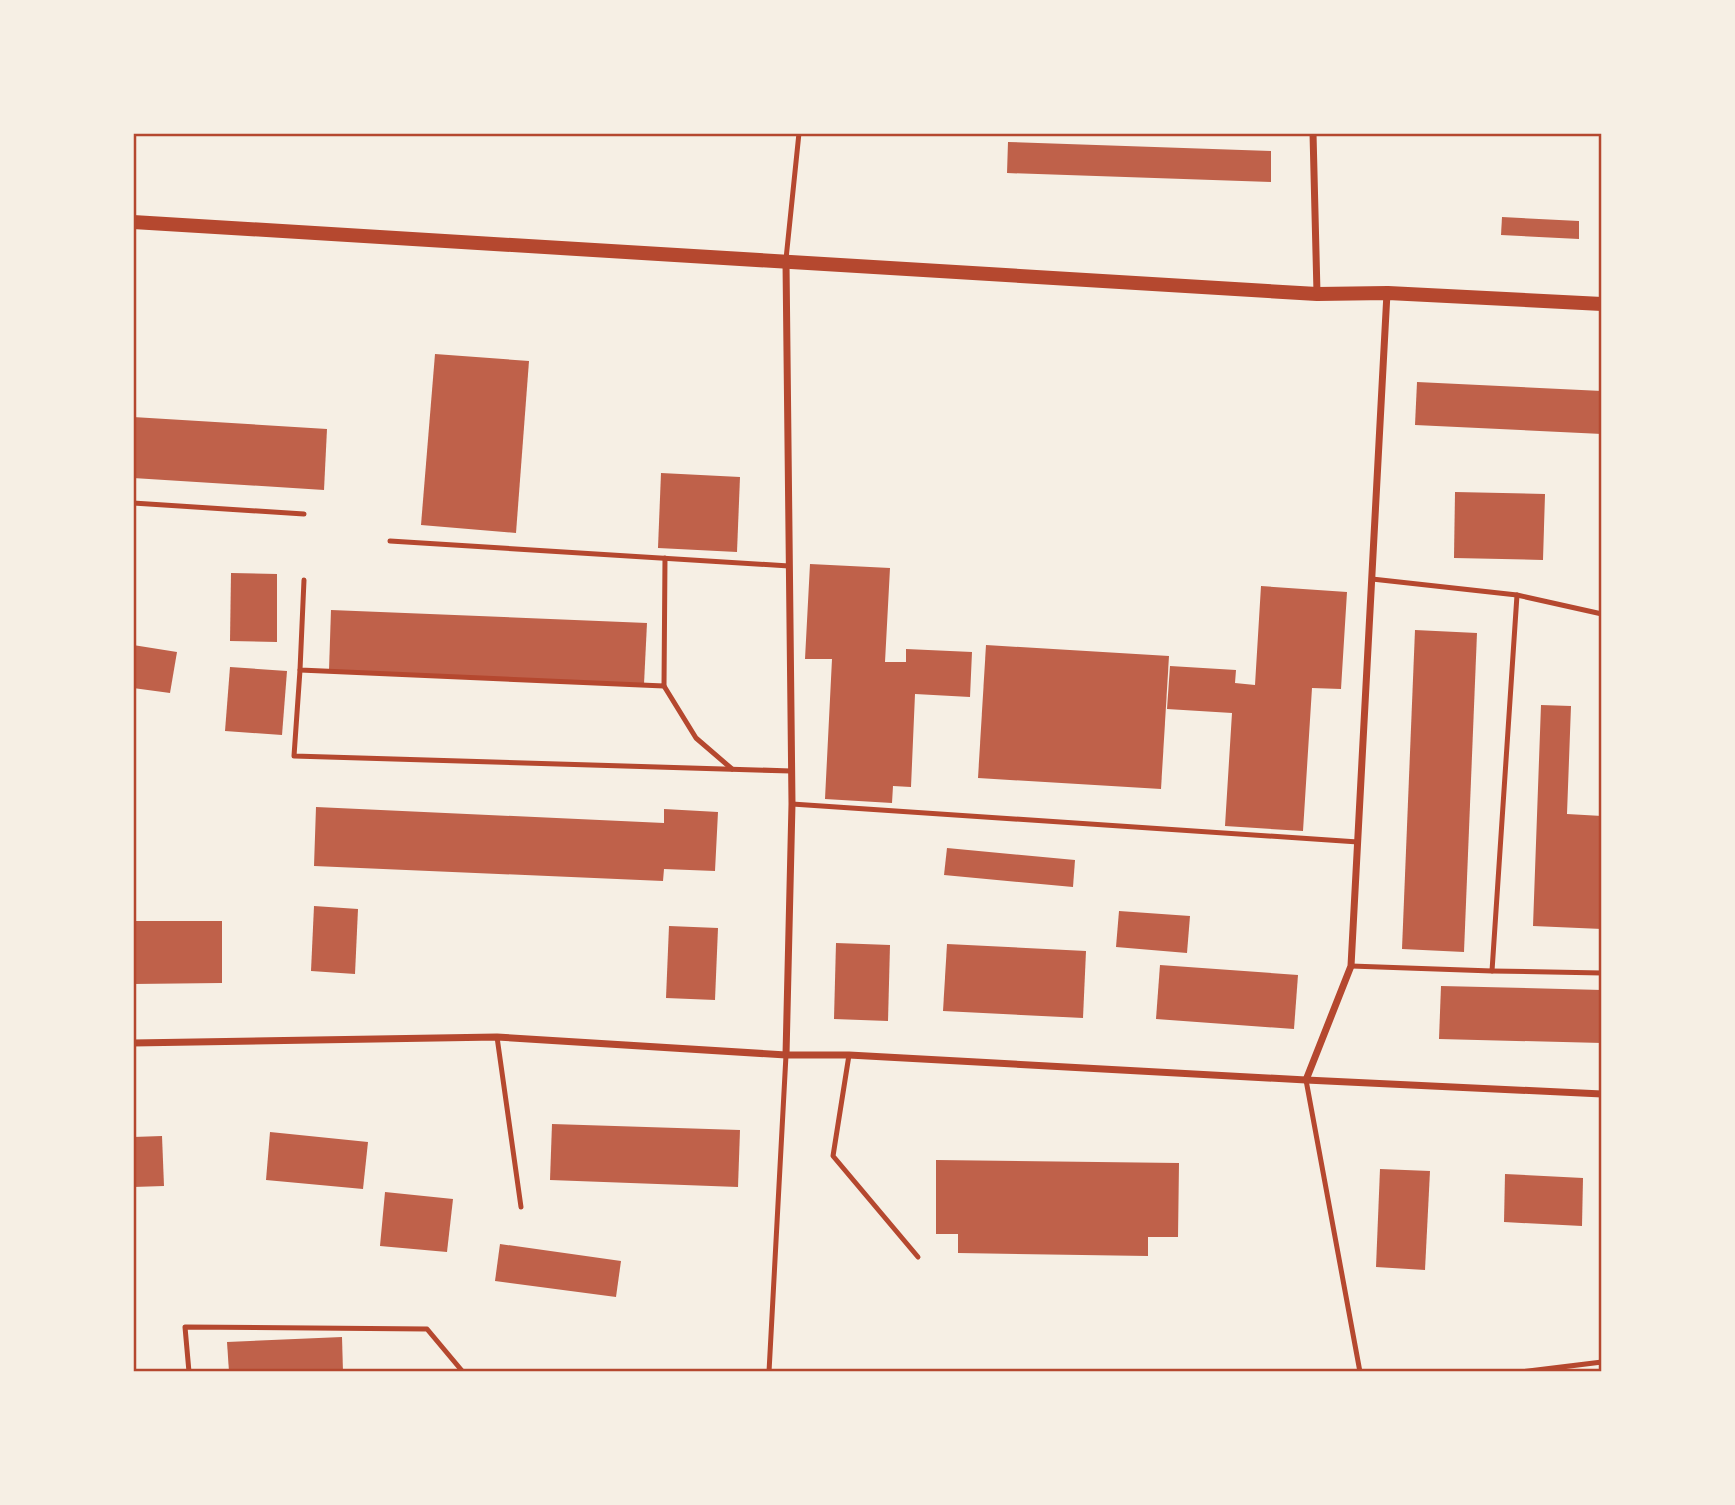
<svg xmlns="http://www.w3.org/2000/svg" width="1735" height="1505" font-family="Lato,sans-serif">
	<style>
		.building { fill: #bf614a }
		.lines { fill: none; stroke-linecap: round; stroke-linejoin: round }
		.service { stroke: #b5482f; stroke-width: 5 }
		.minor { stroke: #b5482f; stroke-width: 7 }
		.secondary { stroke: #b5482f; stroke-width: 14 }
		.neatline { fill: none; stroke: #b5482f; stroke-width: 2.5 }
	</style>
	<rect width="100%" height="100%" fill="#f6efe4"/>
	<!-- building -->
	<g class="building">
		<path d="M 1008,142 L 1271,151 L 1271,182 L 1007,173 Z"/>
		<path d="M 1502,217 L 1579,221 L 1579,239 L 1501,235 Z"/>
		<path d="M 435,354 L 529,361 L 516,533 L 421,525 Z"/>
		<path d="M 1417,382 L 1602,391 L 1602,434 L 1415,425 Z"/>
		<path d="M 133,417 L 327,429 L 324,490 L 133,478 Z"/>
		<path d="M 661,473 L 740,477 L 737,552 L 658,548 Z"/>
		<path d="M 1455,492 L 1545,494 L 1543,560 L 1454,558 Z"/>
		<path d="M 810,564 L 890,568 L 885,662 L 906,662 L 906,649 L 972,652 L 970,697 L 915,694 L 911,787 L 893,786 L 892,803 L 825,799 L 832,659 L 805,659 Z"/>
		<path d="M 231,573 L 277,574 L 277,642 L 230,641 Z"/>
		<path d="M 1261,586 L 1347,592 L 1341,689 L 1312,688 L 1303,831 L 1225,826 L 1232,713 L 1167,709 L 1170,666 L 1236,670 L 1235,683 L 1255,685 Z"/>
		<path d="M 331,610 L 647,623 L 644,684 L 329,670 Z"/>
		<path d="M 1415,630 L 1477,633 L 1464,952 L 1402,949 Z"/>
		<path d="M 133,645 L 177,652 L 170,693 L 133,688 Z"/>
		<path d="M 986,645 L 1169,656 L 1161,789 L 978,778 Z"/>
		<path d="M 230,667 L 287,671 L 282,735 L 225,731 Z"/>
		<path d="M 1541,705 L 1571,706 L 1567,814 L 1602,816 L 1602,929 L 1533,926 Z"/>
		<path d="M 316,807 L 664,823 L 664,809 L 718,812 L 715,871 L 664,869 L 663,881 L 314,866 Z"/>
		<path d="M 947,848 L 1075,860 L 1073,887 L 944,875 Z"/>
		<path d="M 314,906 L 358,909 L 355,974 L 311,971 Z"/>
		<path d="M 1119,911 L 1190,916 L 1187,953 L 1116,947 Z"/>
		<path d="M 133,921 L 222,921 L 222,983 L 133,984 Z"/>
		<path d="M 669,926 L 718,928 L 715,1000 L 666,998 Z"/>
		<path d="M 836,943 L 890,945 L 888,1021 L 834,1019 Z"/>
		<path d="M 947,944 L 1086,951 L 1083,1018 L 943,1011 Z"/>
		<path d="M 1160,965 L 1298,975 L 1294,1029 L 1156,1019 Z"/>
		<path d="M 1441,986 L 1602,990 L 1602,1043 L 1439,1039 Z"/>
		<path d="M 552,1124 L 740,1130 L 738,1187 L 550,1180 Z"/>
		<path d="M 270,1132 L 368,1142 L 363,1189 L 266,1180 Z"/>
		<path d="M 162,1136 L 164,1186 L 133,1187 L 133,1137 Z"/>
		<path d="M 936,1160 L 1179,1163 L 1178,1237 L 1148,1237 L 1148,1256 L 958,1253 L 958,1234 L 936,1234 Z"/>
		<path d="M 1380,1169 L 1430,1171 L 1425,1270 L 1376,1267 Z"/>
		<path d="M 1505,1174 L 1583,1178 L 1582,1226 L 1504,1222 Z"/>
		<path d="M 385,1192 L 453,1199 L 447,1252 L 380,1246 Z"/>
		<path d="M 500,1244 L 621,1261 L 616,1297 L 495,1281 Z"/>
		<path d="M 342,1337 L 343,1372 L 229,1372 L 227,1342 Z"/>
	</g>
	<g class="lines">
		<!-- service -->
		<g class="service">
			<path d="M 786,259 L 799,133"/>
			<path d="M 133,503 L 304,514"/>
			<path d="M 390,541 L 789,566"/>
			<path d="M 304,580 L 300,670 L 664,686 L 665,558"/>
			<path d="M 1517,595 L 1602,614"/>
			<path d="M 300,670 L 294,756 L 791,771"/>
			<path d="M 664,686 L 696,738 L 732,769"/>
			<path d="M 792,804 L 1358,842"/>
			<path d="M 1351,966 L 1492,971 L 1517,595 L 1372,579"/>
			<path d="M 1492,971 L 1602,973"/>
			<path d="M 497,1037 L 521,1207"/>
			<path d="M 849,1055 L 833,1156 L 918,1257"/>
			<path d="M 1306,1080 L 1360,1372"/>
			<path d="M 189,1372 L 185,1327 L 427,1329 L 463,1372"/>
			<path d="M 769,1372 L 786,1055"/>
			<path d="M 1521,1372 L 1602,1362"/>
		</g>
		<!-- minor -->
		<g class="minor">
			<path d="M 1313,133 L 1317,293"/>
			<path d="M 786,262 L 792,804 L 786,1055"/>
			<path d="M 133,1043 L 497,1037 L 786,1055 L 849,1055 L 1306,1080 L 1602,1094"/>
			<path d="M 1306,1080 L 1351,966 L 1387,293"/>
		</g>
		<!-- secondary -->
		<path class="secondary" d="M 133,222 L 1317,294 L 1388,293 L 1602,304"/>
	</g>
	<!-- border -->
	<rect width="1735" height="1505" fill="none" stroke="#f6efe4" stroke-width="270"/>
	<rect x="135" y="135" width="1465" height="1235" class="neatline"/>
</svg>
